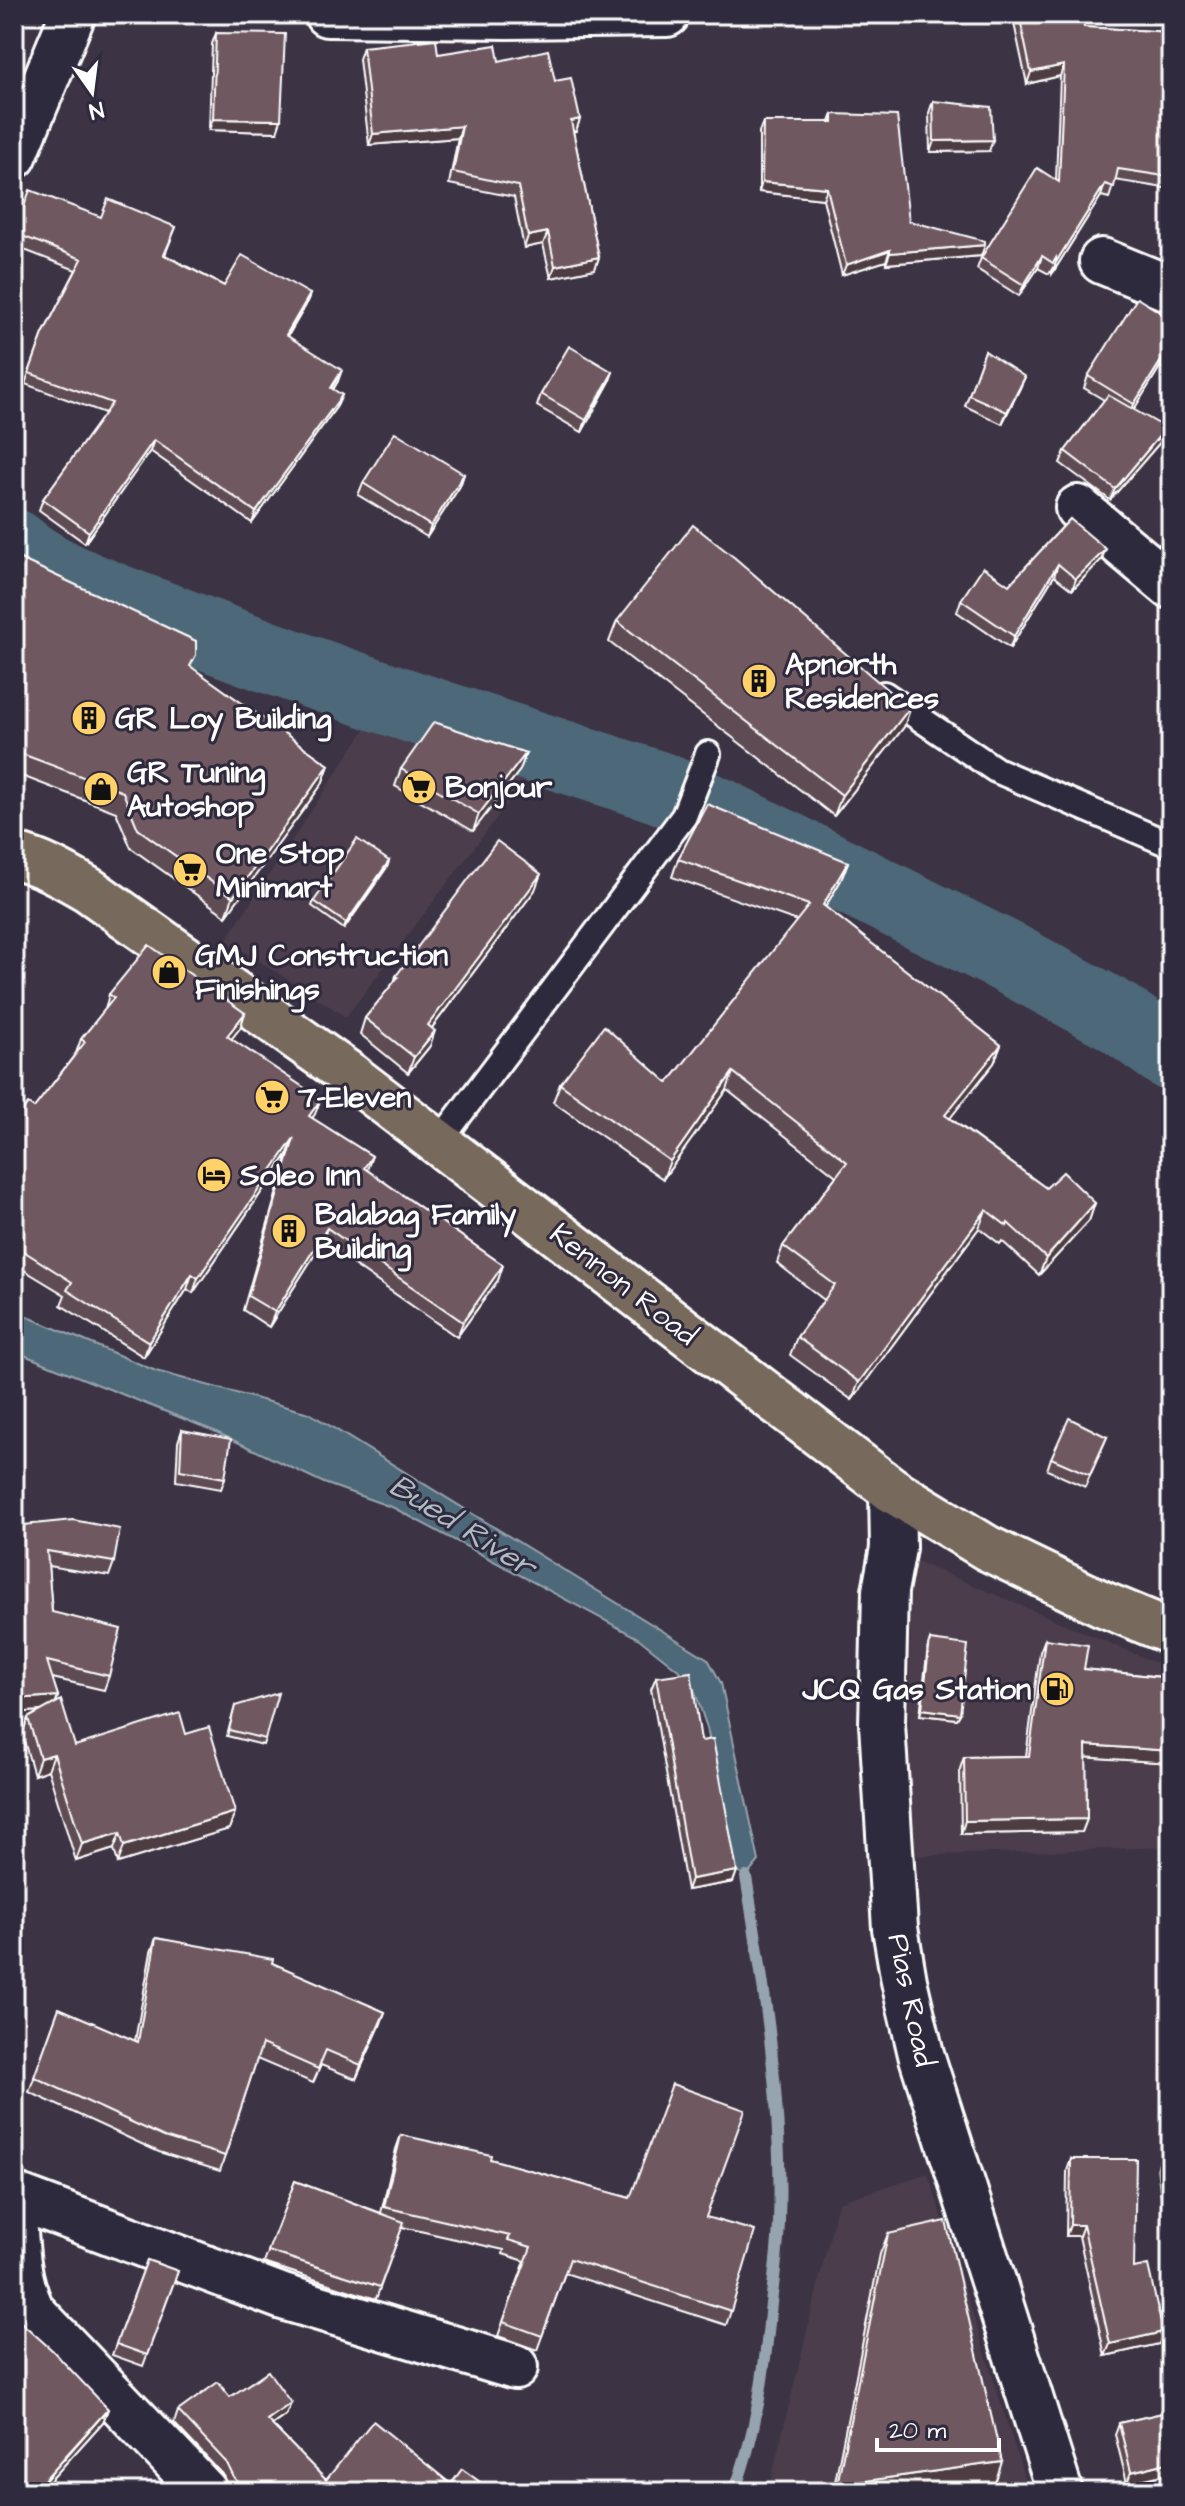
<svg xmlns="http://www.w3.org/2000/svg" width="1185" height="2506" font-family="'Architects Daughter',sans-serif">
	<style>
		.built { fill: #4b3e4c }
		.green { fill: #5e685c; stroke: #aeb4ae; stroke-width: 2 }
		.water { fill: #4e6778; stroke: #95a4ae; stroke-width: 2 }
		.lines { fill: none; stroke-linecap: round; stroke-linejoin: round }
		.stream { stroke: #95a4ae; stroke-width: 12 }
		.river { stroke: #4e6778; stroke-width: 72 }
		.lane-casing { stroke: #fff; stroke-width: 30 }
		.street-casing { stroke: #fff; stroke-width: 50 }
		.secondary-casing { stroke: #fff; stroke-width: 50 }
		.highway-casing { stroke: #fff; stroke-width: 50 }
		.lane { stroke: #2f2a3d; stroke-width: 24 }
		.street { stroke: #2f2a3d; stroke-width: 44 }
		.secondary { stroke: #2f2a3d; stroke-width: 44 }
		.highway { stroke: #77695c; stroke-width: 44 }
		.wall { fill: #5f4c53; stroke: #fff; stroke-width: 2 }
		.shaded-wall { fill: #4e3e43; stroke: #fff; stroke-width: 2 }
		.building { fill: #6f5860; stroke: #fff; stroke-width: 2 }
		.labels { text-anchor: middle; stroke-width: 6; stroke-linejoin: round; paint-order: stroke }
		.poi-label { font-size: 30px; font-weight: bold; fill: #fff; stroke: #2f2a3d; text-anchor: start }
		.street-label { font-size: 30px; fill: #fff; stroke: #2f2a3d }
		.water-label { font-size: 32px; font-style: italic; fill: #afbbc2; stroke: #2f2a3d }
	</style>
	<rect width="100%" height="100%" fill="#3c3344"/>
	<filter id="ink" filterUnits="userSpaceOnUse"><feTurbulence type="fractalNoise" baseFrequency=".0125" numOctaves="2"/><feDisplacementMap in="SourceGraphic" scale="16" xChannelSelector="R" yChannelSelector="G"/><feConvolveMatrix kernelMatrix="1 2 1 2 8 2 1 2 1" color-interpolation-filters="sRGB"/></filter>
	<g filter="url(#ink)">
		<!-- built -->
		<g class="built">
			<path d="M 381,705 L 536,766 L 346,1017 L 226,940 Z"/>
			<path d="M 911,1559 L 1171,1669 L 1171,1847 L 908,1856 Z"/>
			<path d="M 928,2173 L 1029,2492 L 768,2492 L 838,2202 Z"/>
		</g>
		<!-- green -->
		<path class="green" d="M 1171,2122 L 1171,2268 L 1157,2169 Z"/>
		<!-- water -->
		<path class="water" d="M 14,1311 L 156,1371 L 309,1413 L 708,1659 L 721,1683 L 759,1861 L 746,1877 L 736,1870 L 707,1728 L 691,1680 L 638,1638 L 394,1508 L 324,1483 L 214,1431 L 14,1351 Z"/>
		<g class="lines">
			<!-- stream -->
			<path class="stream" d="M 734,2492 C 756,2434 764,2375 770,2313 C 773,2283 778,2253 779,2222 C 783,2106 765,1991 746,1877"/>
			<!-- river -->
			<path class="river" d="M 14,545 C 50,578 130,605 178,623 C 336,685 499,735 661,788 L 720,814 L 1009,958 L 1118,1017 L 1171,1055"/>
			<defs>
				<g id="lane">
					<path d="M 884,694 L 996,770 L 1171,845"/>
					<path d="M 439,1142 L 684,816 L 708,754"/>
				</g>
				<g id="street">
					<path d="M 327,14 L 508,16 L 667,14"/>
					<path d="M 1102,261 L 1171,289"/>
					<path d="M 1078,508 L 1171,586"/>
					<path d="M 892,1490 L 893,1548 L 885,1591 L 882,1724 L 895,1928 L 904,1981 L 921,2054 L 1060,2492"/>
					<path d="M 14,2196 L 283,2297 L 515,2367"/>
					<path d="M 14,2215 C 16,2249 17,2279 32,2311 L 205,2492"/>
				</g>
				<path id="secondary" d="M 14,156 L 73,14"/>
				<path id="highway" d="M 14,856 C 41,862 65,876 89,890 L 351,1076 L 892,1490 L 987,1548 L 1103,1604 L 1171,1632"/>
			</defs>
			<!-- lane casing -->
			<use href="#lane" class="lane-casing"/>
			<!-- street casing -->
			<use href="#street" class="street-casing"/>
			<!-- secondary casing -->
			<use href="#secondary" class="secondary-casing"/>
			<!-- highway casing -->
			<use href="#highway" class="highway-casing"/>
			<!-- lane -->
			<use href="#lane" class="lane"/>
			<!-- street -->
			<use href="#street" class="street"/>
			<!-- secondary -->
			<use href="#secondary" class="secondary"/>
			<!-- highway -->
			<use href="#highway" class="highway"/>
		</g>
		<!-- wall -->
		<g class="wall">
			<path d="M 1012,14 L 1082,14 L 1084,27 L 1171,32 L 1171,189 L 1115,180 L 1109,198 L 1101,196 L 1052,274 L 1052,269 L 1049,274 L 1038,268 L 1019,296 L 977,269 L 981,258 L 1056,180 L 1060,76 L 1027,84 Z"/>
			<path d="M 216,33 L 277,132 L 209,130 L 212,44 Z"/>
			<path d="M 363,47 L 438,54 L 499,61 L 555,81 L 580,119 L 576,131 L 573,131 L 599,257 L 595,269 L 551,278 L 543,244 L 524,248 L 514,197 L 449,184 L 458,138 L 369,145 L 359,59 Z"/>
			<path d="M 933,101 L 989,151 L 930,152 L 929,113 Z"/>
			<path d="M 833,114 L 909,221 L 981,256 L 886,264 L 886,261 L 842,275 L 823,199 L 759,192 L 759,132 L 763,122 L 830,122 Z"/>
			<path d="M 101,217 L 176,227 L 165,255 L 224,286 L 310,294 L 306,305 L 288,336 L 338,381 L 333,390 L 342,395 L 337,406 L 252,523 L 150,451 L 85,543 L 39,510 L 43,499 L 105,413 L 25,384 L 43,334 L 76,270 L 14,246 L 14,231 Z"/>
			<path d="M 1171,319 L 1171,374 L 1160,367 L 1133,410 L 1162,440 L 1110,500 L 1060,463 L 1065,451 L 1104,400 L 1084,388 L 1088,376 Z"/>
			<path d="M 985,351 L 1020,388 L 1002,424 L 965,406 Z"/>
			<path d="M 609,383 L 582,432 L 537,406 L 541,394 Z"/>
			<path d="M 464,474 L 460,486 L 427,537 L 358,495 L 363,483 Z"/>
			<path d="M 1070,519 L 1101,560 L 1072,590 L 1054,576 L 1010,648 L 957,612 L 961,600 L 1009,585 Z"/>
			<path d="M 14,556 L 192,668 L 329,765 L 322,784 L 226,916 L 131,848 L 116,812 L 14,773 Z"/>
			<path d="M 617,621 L 890,692 L 911,706 L 904,727 L 834,816 L 609,642 Z"/>
			<path d="M 526,753 L 520,770 L 473,831 L 395,786 L 401,769 Z"/>
			<path d="M 678,859 L 848,862 L 841,880 L 825,907 L 1001,1045 L 994,1063 L 950,1118 L 1046,1188 L 1095,1203 L 1089,1221 L 1039,1275 L 1002,1241 L 1000,1244 L 979,1228 L 852,1400 L 790,1355 L 797,1337 L 824,1300 L 777,1263 L 783,1246 L 836,1176 L 727,1090 L 663,1179 L 553,1102 L 560,1084 L 668,1083 L 797,921 L 672,877 Z"/>
			<path d="M 389,861 L 387,867 L 344,929 L 312,906 L 314,901 Z"/>
			<path d="M 535,890 L 432,1028 L 430,1046 L 408,1073 L 360,1034 L 365,1018 L 394,983 L 396,976 Z"/>
			<path d="M 109,994 L 245,1013 L 240,1028 L 231,1039 L 315,1114 L 312,1118 L 372,1156 L 367,1170 L 503,1265 L 498,1280 L 457,1337 L 322,1243 L 269,1327 L 243,1310 L 288,1153 L 193,1293 L 187,1289 L 144,1357 L 61,1305 L 65,1295 L 14,1264 L 14,1122 L 34,1108 L 76,1053 L 81,1039 L 105,1010 Z"/>
			<path d="M 182,1430 L 225,1478 L 221,1489 L 176,1481 L 178,1442 Z"/>
			<path d="M 1107,1437 L 1085,1487 L 1047,1470 L 1051,1458 Z"/>
			<path d="M 14,1526 L 114,1562 L 109,1576 L 48,1566 L 52,1612 L 109,1676 L 104,1690 L 52,1678 L 58,1696 L 56,1703 L 75,1746 L 186,1734 L 235,1812 L 229,1829 L 118,1863 L 114,1849 L 76,1861 L 48,1770 L 34,1775 L 22,1734 L 28,1718 L 40,1711 L 14,1713 Z"/>
			<path d="M 1045,1639 L 1084,1669 L 1171,1678 L 1171,1763 L 1086,1757 L 1087,1819 L 1082,1832 L 961,1834 L 960,1769 L 964,1757 L 1026,1756 L 1040,1652 Z"/>
			<path d="M 930,1640 L 960,1714 L 957,1719 L 920,1715 L 928,1646 Z"/>
			<path d="M 656,1677 L 701,1741 L 737,1871 L 733,1882 L 687,1890 L 651,1689 Z"/>
			<path d="M 235,1706 L 265,1739 L 263,1745 L 227,1736 Z"/>
			<path d="M 156,1938 L 272,1963 L 385,2012 L 356,2079 L 321,2065 L 313,2083 L 257,2059 L 220,2171 L 159,2152 L 29,2092 L 59,2008 L 135,2041 L 151,1952 Z"/>
			<path d="M 401,2135 L 490,2159 L 630,2198 L 706,2217 L 731,2311 L 726,2325 L 565,2273 L 537,2350 L 498,2336 L 525,2261 L 503,2254 L 504,2250 L 402,2227 L 376,2299 L 264,2263 L 295,2181 L 381,2213 L 396,2149 Z"/>
			<path d="M 1071,2159 L 1134,2268 L 1163,2332 L 1159,2344 L 1105,2356 L 1079,2236 L 1066,2236 L 1067,2171 Z"/>
			<path d="M 888,2234 L 995,2483 L 931,2492 L 833,2492 L 880,2254 Z"/>
			<path d="M 147,2260 L 178,2271 L 143,2366 L 112,2355 Z"/>
			<path d="M 14,2316 L 108,2409 L 103,2422 L 40,2492 L 18,2492 L 14,2488 Z"/>
			<path d="M 230,2397 L 291,2403 L 286,2415 L 272,2425 L 326,2480 L 451,2484 L 494,2492 L 232,2492 L 229,2490 L 223,2475 L 174,2423 L 178,2411 Z"/>
			<path d="M 1171,2411 L 1171,2473 L 1127,2483 L 1115,2434 L 1119,2423 Z"/>
		</g>
		<!-- shaded-wall -->
		<g class="shaded-wall">
			<path d="M 1064,65 L 1060,76 L 1027,84 L 1031,72 Z"/>
			<path d="M 213,119 L 281,120 L 277,132 L 209,130 Z"/>
			<path d="M 580,119 L 576,131 L 567,133 L 571,121 Z"/>
			<path d="M 462,126 L 458,138 L 369,145 L 373,134 Z"/>
			<path d="M 993,140 L 989,151 L 930,152 L 934,141 Z"/>
			<path d="M 762,182 L 827,188 L 823,199 L 759,192 Z"/>
			<path d="M 1105,184 L 1101,196 L 1052,274 L 1056,262 Z"/>
			<path d="M 548,232 L 543,244 L 524,248 L 528,236 Z"/>
			<path d="M 985,245 L 981,256 L 886,264 L 890,253 Z"/>
			<path d="M 890,250 L 886,261 L 842,275 L 846,265 Z"/>
			<path d="M 1042,256 L 1038,268 L 1019,296 L 1024,285 Z"/>
			<path d="M 599,257 L 595,269 L 551,278 L 555,266 Z"/>
			<path d="M 310,294 L 306,305 L 282,346 L 286,335 Z"/>
			<path d="M 1164,356 L 1160,367 L 1130,416 L 1134,404 Z"/>
			<path d="M 342,370 L 338,381 L 327,399 L 331,388 Z"/>
			<path d="M 613,372 L 609,383 L 582,432 L 586,420 Z"/>
			<path d="M 1025,377 L 1020,388 L 1002,424 L 1007,412 Z"/>
			<path d="M 342,395 L 337,406 L 252,523 L 256,512 Z"/>
			<path d="M 1166,428 L 1162,440 L 1110,500 L 1115,489 Z"/>
			<path d="M 154,440 L 150,451 L 85,543 L 89,532 Z"/>
			<path d="M 464,474 L 460,486 L 427,537 L 431,526 Z"/>
			<path d="M 1106,549 L 1101,560 L 1072,590 L 1076,579 Z"/>
			<path d="M 1058,564 L 1054,576 L 1010,648 L 1014,636 Z"/>
			<path d="M 911,706 L 904,727 L 834,816 L 842,795 Z"/>
			<path d="M 526,753 L 520,770 L 473,831 L 479,814 Z"/>
			<path d="M 329,765 L 322,784 L 226,916 L 233,897 Z"/>
			<path d="M 389,861 L 387,867 L 344,929 L 346,923 Z"/>
			<path d="M 848,862 L 841,880 L 816,923 L 823,905 Z"/>
			<path d="M 541,874 L 535,890 L 422,1041 L 428,1025 Z"/>
			<path d="M 245,1013 L 240,1028 L 222,1051 L 227,1036 Z"/>
			<path d="M 435,1031 L 430,1046 L 408,1073 L 414,1057 Z"/>
			<path d="M 1001,1045 L 994,1063 L 939,1132 L 945,1115 Z"/>
			<path d="M 733,1072 L 727,1090 L 663,1179 L 670,1161 Z"/>
			<path d="M 321,1099 L 315,1114 L 303,1131 L 309,1116 Z"/>
			<path d="M 294,1138 L 288,1153 L 193,1293 L 198,1278 Z"/>
			<path d="M 1095,1203 L 1089,1221 L 1039,1275 L 1046,1258 Z"/>
			<path d="M 986,1210 L 979,1228 L 852,1400 L 859,1382 Z"/>
			<path d="M 327,1228 L 322,1243 L 269,1327 L 275,1312 Z"/>
			<path d="M 503,1265 L 498,1280 L 457,1337 L 463,1322 Z"/>
			<path d="M 192,1274 L 187,1289 L 144,1357 L 149,1342 Z"/>
			<path d="M 58,1696 L 53,1710 L 14,1713 L 14,1699 Z"/>
			<path d="M 922,1709 L 960,1714 L 957,1719 L 920,1715 Z"/>
			<path d="M 1086,1745 L 1171,1751 L 1171,1763 L 1081,1757 Z"/>
			<path d="M 54,1754 L 48,1770 L 34,1775 L 40,1758 Z"/>
			<path d="M 235,1812 L 229,1829 L 118,1863 L 124,1846 Z"/>
			<path d="M 1087,1819 L 1082,1832 L 961,1834 L 965,1821 Z"/>
			<path d="M 120,1833 L 114,1849 L 76,1861 L 82,1844 Z"/>
			<path d="M 737,1871 L 733,1882 L 687,1890 L 691,1879 Z"/>
			<path d="M 385,2012 L 380,2026 L 356,2079 L 361,2065 Z"/>
			<path d="M 1070,2225 L 1083,2225 L 1079,2236 L 1066,2236 Z"/>
			<path d="M 1163,2332 L 1159,2344 L 1105,2356 L 1110,2344 Z"/>
			<path d="M 291,2403 L 286,2415 L 262,2432 L 267,2420 Z"/>
			<path d="M 108,2409 L 103,2422 L 40,2492 L 35,2492 Z"/>
			<path d="M 1002,2462 L 995,2483 L 931,2492 L 835,2492 L 837,2485 Z"/>
			<path d="M 1171,2462 L 1171,2473 L 1127,2483 L 1131,2472 Z"/>
		</g>
		<!-- building -->
		<g class="building">
			<path d="M 14,14 L 21,14 L 16,41 L 14,41 Z"/>
			<path d="M 1019,14 L 1082,14 L 1084,27 L 1171,32 L 1171,177 L 1118,169 L 1114,187 L 1105,184 L 1056,262 L 1056,258 L 1053,263 L 1042,256 L 1024,285 L 981,258 L 1037,168 L 1059,182 L 1064,65 L 1031,72 Z"/>
			<path d="M 216,33 L 285,34 L 281,120 L 213,119 Z"/>
			<path d="M 436,39 L 438,54 L 496,45 L 499,61 L 548,50 L 555,81 L 571,78 L 580,119 L 571,121 L 599,257 L 555,266 L 548,232 L 528,236 L 518,186 L 453,172 L 462,126 L 373,134 L 363,47 Z"/>
			<path d="M 933,101 L 991,107 L 993,140 L 934,141 Z"/>
			<path d="M 833,114 L 897,116 L 909,221 L 985,241 L 985,245 L 890,253 L 890,250 L 846,265 L 827,188 L 762,182 L 763,122 L 833,122 Z"/>
			<path d="M 30,190 L 101,217 L 108,199 L 176,227 L 164,255 L 224,286 L 242,255 L 310,294 L 286,335 L 342,370 L 331,388 L 342,395 L 256,512 L 154,440 L 89,532 L 43,499 L 112,403 L 29,373 L 43,334 L 82,259 L 14,233 Z"/>
			<path d="M 1137,298 L 1171,319 L 1171,360 L 1164,356 L 1134,404 L 1088,376 Z"/>
			<path d="M 569,346 L 613,372 L 586,420 L 541,394 Z"/>
			<path d="M 985,351 L 1025,377 L 1007,412 L 969,395 Z"/>
			<path d="M 1108,395 L 1166,428 L 1115,489 L 1065,451 Z"/>
			<path d="M 395,432 L 464,474 L 431,526 L 363,483 Z"/>
			<path d="M 1070,519 L 1106,549 L 1076,579 L 1058,564 L 1014,636 L 961,600 L 983,567 L 1009,585 Z"/>
			<path d="M 693,525 L 735,558 L 890,692 L 911,706 L 842,795 L 617,621 Z"/>
			<path d="M 14,556 L 196,641 L 196,655 L 190,666 L 329,765 L 233,897 L 138,829 L 123,792 L 14,751 Z"/>
			<path d="M 434,722 L 526,753 L 479,814 L 401,769 Z"/>
			<path d="M 707,804 L 848,862 L 823,905 L 1001,1045 L 945,1115 L 1046,1188 L 1063,1172 L 1095,1203 L 1046,1258 L 1008,1223 L 1007,1226 L 986,1210 L 859,1382 L 797,1337 L 835,1285 L 783,1246 L 847,1162 L 733,1072 L 670,1161 L 560,1084 L 604,1026 L 668,1083 L 809,905 L 678,859 Z"/>
			<path d="M 357,839 L 389,861 L 346,923 L 314,901 Z"/>
			<path d="M 497,841 L 541,874 L 428,1025 L 435,1031 L 414,1057 L 365,1018 L 398,977 L 396,976 Z"/>
			<path d="M 149,945 L 245,1013 L 227,1036 L 321,1099 L 309,1116 L 372,1156 L 364,1168 L 503,1265 L 463,1322 L 327,1228 L 275,1312 L 248,1296 L 294,1138 L 198,1278 L 192,1274 L 149,1342 L 67,1290 L 72,1282 L 14,1245 L 14,1122 L 28,1104 L 34,1108 L 85,1042 L 81,1039 L 114,998 L 109,994 Z"/>
			<path d="M 1069,1418 L 1107,1437 L 1090,1475 L 1051,1458 Z"/>
			<path d="M 182,1430 L 231,1439 L 225,1478 L 180,1470 Z"/>
			<path d="M 73,1520 L 120,1529 L 114,1562 L 47,1551 L 52,1612 L 121,1629 L 109,1676 L 47,1661 L 58,1696 L 14,1699 L 14,1526 Z"/>
			<path d="M 1045,1639 L 1088,1645 L 1084,1669 L 1171,1678 L 1171,1751 L 1086,1745 L 1087,1819 L 965,1821 L 964,1757 L 1029,1756 Z"/>
			<path d="M 930,1640 L 968,1645 L 960,1714 L 922,1709 Z"/>
			<path d="M 691,1672 L 701,1741 L 713,1739 L 737,1871 L 691,1879 L 656,1677 Z"/>
			<path d="M 278,1693 L 265,1739 L 229,1730 L 235,1706 Z"/>
			<path d="M 61,1700 L 75,1746 L 180,1713 L 186,1734 L 209,1727 L 235,1812 L 124,1846 L 120,1833 L 82,1844 L 54,1754 L 40,1758 L 28,1718 Z"/>
			<path d="M 156,1938 L 273,1959 L 272,1963 L 385,2012 L 361,2065 L 326,2050 L 318,2069 L 262,2044 L 225,2156 L 164,2137 L 34,2077 L 59,2008 L 138,2042 Z"/>
			<path d="M 672,2084 L 745,2110 L 706,2217 L 755,2231 L 731,2311 L 570,2259 L 542,2336 L 503,2322 L 531,2247 L 508,2240 L 510,2236 L 384,2207 L 401,2135 L 491,2155 L 490,2159 L 630,2198 Z"/>
			<path d="M 1071,2159 L 1136,2159 L 1134,2268 L 1148,2265 L 1163,2332 L 1110,2344 L 1083,2225 L 1070,2225 Z"/>
			<path d="M 295,2181 L 404,2222 L 380,2287 L 268,2251 Z"/>
			<path d="M 946,2221 L 1002,2462 L 837,2485 L 888,2234 Z"/>
			<path d="M 147,2260 L 178,2271 L 147,2355 L 116,2344 Z"/>
			<path d="M 14,2316 L 52,2350 L 108,2409 L 35,2490 L 14,2471 Z"/>
			<path d="M 268,2371 L 291,2403 L 267,2420 L 326,2480 L 373,2421 L 451,2484 L 462,2469 L 494,2492 L 248,2492 L 234,2478 L 227,2463 L 178,2411 L 218,2382 L 230,2397 Z"/>
			<path d="M 1171,2411 L 1171,2462 L 1131,2472 L 1119,2423 Z"/>
		</g>
	</g>
	<!-- icons -->
	<defs>
		<symbol id="building-disc" viewBox="-11 -11 22 22"><circle r="9.5" fill="#ffd166" stroke="#2f2a3d"/><path d="M-4-6H4V6H1V3H-1V6H-4ZM-2.5-4.3h1.7v1.8h-1.7ZM.8-4.3h1.7v1.8H.8ZM-2.5-1h1.7V.8h-1.7ZM.8-1h1.7V.8H.8Z" fill="#111"/></symbol>
		<symbol id="supermarket-disc" viewBox="-11 -11 22 22"><circle r="9.5" fill="#ffd166" stroke="#2f2a3d"/><path d="M-6-5.5h2.5l.6 2H6L4.5 2H-2.5L-4.4-4H-6ZM-1.5 3.2a1.3 1.3 0 1 0 .1 0ZM3 3.2a1.3 1.3 0 1 0 .1 0Z" fill="#111"/></symbol>
		<symbol id="shop-disc" viewBox="-11 -11 22 22"><circle r="9.5" fill="#ffd166" stroke="#2f2a3d"/><path d="M-5-2.5h2.3a2.7 3.5 0 0 1 5.4 0H5L5.5 6h-11ZM-1.5-2.5h3a1.5 2.3 0 0 0-3 0Z" fill="#111"/></symbol>
		<symbol id="hotel-disc" viewBox="-11 -11 22 22"><circle r="9.5" fill="#ffd166" stroke="#2f2a3d"/><path d="M-6-4.5h1.5V1H6V5H4.5V3h-9V5H-6ZM-4 0a1.8 1.8 0 1 1 3.6 0ZM.5 0V-2.5h3Q6-2.5 6 0Z" fill="#111"/></symbol>
		<symbol id="fuel-disc" viewBox="-11 -11 22 22"><circle r="9.5" fill="#ffd166" stroke="#2f2a3d"/><path d="M-5.5-6h7V0h2V4h1.3V-2.5L3-4.5l.8-.8L6-3V5H2.5V1h-1V6h-7ZM-4.2-4.7v3.2H.2V-4.7Z" fill="#111"/></symbol>
	</defs>
	<g fill-rule="evenodd">
		<use href="#building-disc" x="739" y="661" width="40" height="40"/>
		<use href="#building-disc" x="69" y="698" width="40" height="40"/>
		<use href="#supermarket-disc" x="399" y="767" width="40" height="40"/>
		<use href="#shop-disc" x="81" y="769" width="40" height="40"/>
		<use href="#supermarket-disc" x="170" y="850" width="40" height="40"/>
		<use href="#shop-disc" x="149" y="952" width="40" height="40"/>
		<use href="#supermarket-disc" x="252" y="1077" width="40" height="40"/>
		<use href="#hotel-disc" x="194" y="1155" width="40" height="40"/>
		<use href="#building-disc" x="269" y="1211" width="40" height="40"/>
		<use href="#fuel-disc" x="1037" y="1669" width="40" height="40"/>
	</g>
	<g class="labels">
		<!-- poi labels -->
		<g class="poi-label">
			<text x="785" y="674">Apnorth<tspan x="785" dy="34">Residences</tspan></text>
			<text x="115" y="728">GR Loy Building</text>
			<text x="127" y="782">GR Tuning<tspan x="127" dy="34">Autoshop</tspan></text>
			<text x="445" y="797">Bonjour</text>
			<text x="216" y="863">One Stop<tspan x="216" dy="34">Minimart</tspan></text>
			<text x="195" y="965">GMJ Construction<tspan x="195" dy="34">Finishings</tspan></text>
			<text x="298" y="1107">7-Eleven</text>
			<text x="240" y="1185">Soleo Inn</text>
			<text x="315" y="1224">Balabag Family<tspan x="315" dy="34">Building</tspan></text>
			<text x="1031" y="1699" text-anchor="end">JCQ Gas Station</text>
		</g>
		<!-- street labels -->
		<g class="street-label">
			<text transform="translate(624 1284) rotate(38)" y="10">Kennon Road</text>
			<text transform="translate(912 2000) rotate(78)" y="10">Pias Road</text>
		</g>
		<!-- water labels -->
		<g class="water-label">
			<text transform="translate(463 1525) rotate(32)" y="11">Bued River</text>
		</g>
	</g>
	<!-- margin -->
	<rect width="1185" height="2506" fill="none" stroke="#2f2a3d" stroke-width="48"/>
	<rect x="24" y="24" width="1137" height="2458" fill="none" stroke="#fff" stroke-width="3" filter="url(#ink)"/>
	<!-- north arrow -->
	<g transform="translate(92 92) rotate(166)" stroke="#2f2a3d" stroke-width="6" paint-order="stroke">
	<path d="M0-6L14 30L0 20L-14 30Z" fill="#ffffff"/>
	<text y="-12" font-size="22" font-weight="bold" text-anchor="middle" fill="#ffffff">N</text>
	</g>
	<!-- scale -->
	<path d="M877 2438v12h122v-12" fill="none" stroke="#ffffff" stroke-width="4"/>
	<text x="889" y="2438" font-size="24" fill="#ffffff" stroke="#2f2a3d" stroke-width="6" paint-order="stroke">20 m</text>
</svg>
